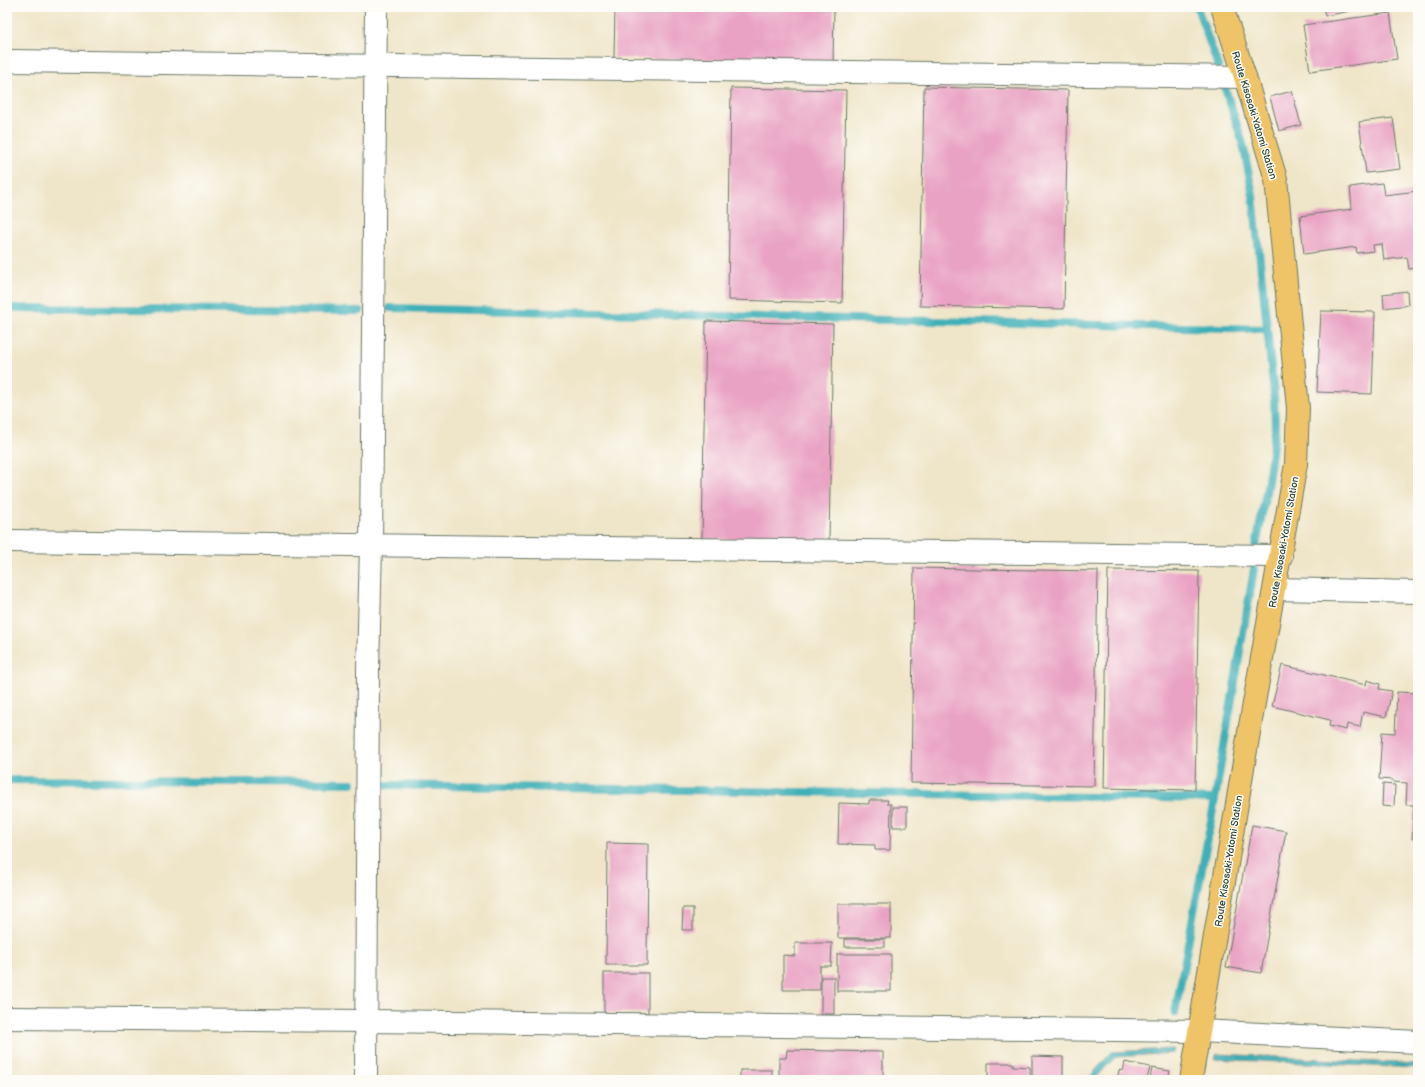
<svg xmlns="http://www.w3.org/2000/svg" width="1425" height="1087" font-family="'Balsamiq Sans',sans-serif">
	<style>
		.water { fill: #3fb0b8; stroke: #2f7676 }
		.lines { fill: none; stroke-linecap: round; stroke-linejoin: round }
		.stream { stroke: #3fb0b8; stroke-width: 8 }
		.building { fill: #e9a2c3 }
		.minor-casing { stroke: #687868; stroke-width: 24 }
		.major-casing { stroke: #687868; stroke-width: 24 }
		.minor { stroke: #fff; stroke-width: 22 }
		.major { stroke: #efc469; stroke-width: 22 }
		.labels { text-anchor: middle; stroke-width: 3; stroke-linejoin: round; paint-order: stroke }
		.street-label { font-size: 10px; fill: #1f3d34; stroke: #fdfcf7 }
	</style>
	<rect width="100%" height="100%" fill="#fdfcf7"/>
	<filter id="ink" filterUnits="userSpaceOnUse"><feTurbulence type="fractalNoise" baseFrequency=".025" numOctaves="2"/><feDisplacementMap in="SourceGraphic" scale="8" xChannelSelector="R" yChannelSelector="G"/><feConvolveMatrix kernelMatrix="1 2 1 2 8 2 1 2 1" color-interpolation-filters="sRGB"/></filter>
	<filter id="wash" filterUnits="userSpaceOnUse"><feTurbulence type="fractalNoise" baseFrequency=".012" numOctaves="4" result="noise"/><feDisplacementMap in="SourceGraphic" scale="16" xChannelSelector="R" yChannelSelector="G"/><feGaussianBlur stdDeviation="0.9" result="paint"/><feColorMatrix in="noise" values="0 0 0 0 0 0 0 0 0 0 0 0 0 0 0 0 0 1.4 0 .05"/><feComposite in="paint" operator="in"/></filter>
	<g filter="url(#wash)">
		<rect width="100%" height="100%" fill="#efe5c8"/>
		<!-- water -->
		<g class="water">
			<path d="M 1174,1049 L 1173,1053 L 1115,1057 L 1094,1080 L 1087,1080 L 1112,1052 Z"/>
			<path d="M 1217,1054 L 1418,1064 L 1418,1068 L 1215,1059 Z"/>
		</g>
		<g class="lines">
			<!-- stream -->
			<g class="stream">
				<path d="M 1197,7 L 1218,66"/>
				<path d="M 1225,88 L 1243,144 L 1253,195 L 1274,394 L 1275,431 L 1268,481 L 1256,547"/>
				<path d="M 7,308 L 360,311"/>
				<path d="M 390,308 L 1267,329"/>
				<path d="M 7,780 L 352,783"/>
				<path d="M 383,785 L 1215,799"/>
				<path d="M 1175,1013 L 1215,799 L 1254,569"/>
			</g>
		</g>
		<g id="blocks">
			<!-- building -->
			<g class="building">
				<path d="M 615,7 L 834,7 L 833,63 L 614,58 Z"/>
				<path d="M 1323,7 L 1349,7 L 1350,11 L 1325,16 Z"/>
				<path d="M 1390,13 L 1397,59 L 1310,71 L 1303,25 Z"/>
				<path d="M 924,87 L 1068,90 L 1064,309 L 920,306 Z"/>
				<path d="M 731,88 L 846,90 L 842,303 L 728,300 Z"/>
				<path d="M 1292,91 L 1301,125 L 1279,131 L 1270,97 Z"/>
				<path d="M 1393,118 L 1400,169 L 1366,173 L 1359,122 Z"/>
				<path d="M 1382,183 L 1384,195 L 1418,191 L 1418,268 L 1409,269 L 1407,257 L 1384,260 L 1382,244 L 1373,245 L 1374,251 L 1357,253 L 1356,247 L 1304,254 L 1300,216 L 1352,209 L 1350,187 Z"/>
				<path d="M 1407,291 L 1408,305 L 1384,308 L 1383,294 Z"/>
				<path d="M 1321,311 L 1375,312 L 1372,394 L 1317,392 Z"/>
				<path d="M 706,321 L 833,324 L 829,541 L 702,539 Z"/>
				<path d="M 914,568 L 1098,571 L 1094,786 L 911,783 Z"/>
				<path d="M 1108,570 L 1199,571 L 1195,790 L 1104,788 Z"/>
				<path d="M 1282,665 L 1366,685 L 1367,680 L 1380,684 L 1379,689 L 1392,691 L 1386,717 L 1363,712 L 1360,727 L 1347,724 L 1346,730 L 1329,726 L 1330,720 L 1272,706 Z"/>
				<path d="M 1397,692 L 1418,693 L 1418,839 L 1412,839 L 1414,805 L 1406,805 L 1407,783 L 1393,782 L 1393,780 L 1379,779 L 1382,732 L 1395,733 Z"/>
				<path d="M 1383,784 L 1395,785 L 1394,807 L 1382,806 Z"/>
				<path d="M 869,800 L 888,800 L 887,804 L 891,804 L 890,850 L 875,850 L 875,845 L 838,844 L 839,803 L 869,804 Z"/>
				<rect x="893" y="807" width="14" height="20"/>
				<path d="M 1252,825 L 1286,831 L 1261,973 L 1226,967 Z"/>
				<path d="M 607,843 L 648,844 L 647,965 L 606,965 Z"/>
				<rect x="838" y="904" width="53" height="34"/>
				<path d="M 683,908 L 693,908 L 693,930 L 682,930 Z"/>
				<rect x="845" y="939" width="40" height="8"/>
				<path d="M 795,943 L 832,943 L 831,966 L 820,966 L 820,990 L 783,990 L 783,955 L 795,956 Z"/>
				<rect x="837" y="954" width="54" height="37"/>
				<rect x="604" y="973" width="44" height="40"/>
				<rect x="821" y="977" width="13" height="37"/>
				<path d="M 787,1050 L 883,1052 L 883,1080 L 779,1080 L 779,1058 L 786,1058 Z"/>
				<path d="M 1032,1056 L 1063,1057 L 1063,1080 L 1032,1080 Z"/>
				<path d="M 1125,1062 L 1150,1067 L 1147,1080 L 1117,1080 L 1119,1070 L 1123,1071 Z"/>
				<path d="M 988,1063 L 1013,1063 L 1013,1066 L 1030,1067 L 1030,1080 L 988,1080 Z"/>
				<path d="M 1152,1068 L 1170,1071 L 1168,1080 L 1150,1080 Z"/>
				<rect x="740" y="1070" width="32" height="10"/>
			</g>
		</g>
	</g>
	<g filter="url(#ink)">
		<use href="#blocks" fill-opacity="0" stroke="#687868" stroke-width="1"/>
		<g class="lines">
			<defs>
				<g id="minor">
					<path d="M 7,61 L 1245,77"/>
					<path d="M 7,541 L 1281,556"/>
					<path d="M 1275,589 L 1418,592"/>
					<path d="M 7,1018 L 366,1021 L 1200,1031 L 1418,1042"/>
					<path d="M 366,1080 L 368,669 L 371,545 L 376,7"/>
				</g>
				<path id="major" d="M 1191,1080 L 1249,732 L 1296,464 L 1298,408 L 1276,179 L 1245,77 L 1222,7"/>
			</defs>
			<!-- minor casing -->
			<use href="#minor" class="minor-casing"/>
			<!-- major casing -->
			<use href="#major" class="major-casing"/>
			<!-- minor -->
			<use href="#minor" class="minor"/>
			<!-- major -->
			<use href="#major" class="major"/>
		</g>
	</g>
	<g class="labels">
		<!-- street labels -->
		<g class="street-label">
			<text transform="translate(1255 115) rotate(73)" y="4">Route Kisosaki-Yatomi Station</text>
			<text transform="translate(1283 542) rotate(-80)" y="4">Route Kisosaki-Yatomi Station</text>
			<text transform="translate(1228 861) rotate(-81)" y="4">Route Kisosaki-Yatomi Station</text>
		</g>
	</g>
	<!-- margin -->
	<rect width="1425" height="1087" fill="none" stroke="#fdfcf7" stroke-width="24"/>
</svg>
